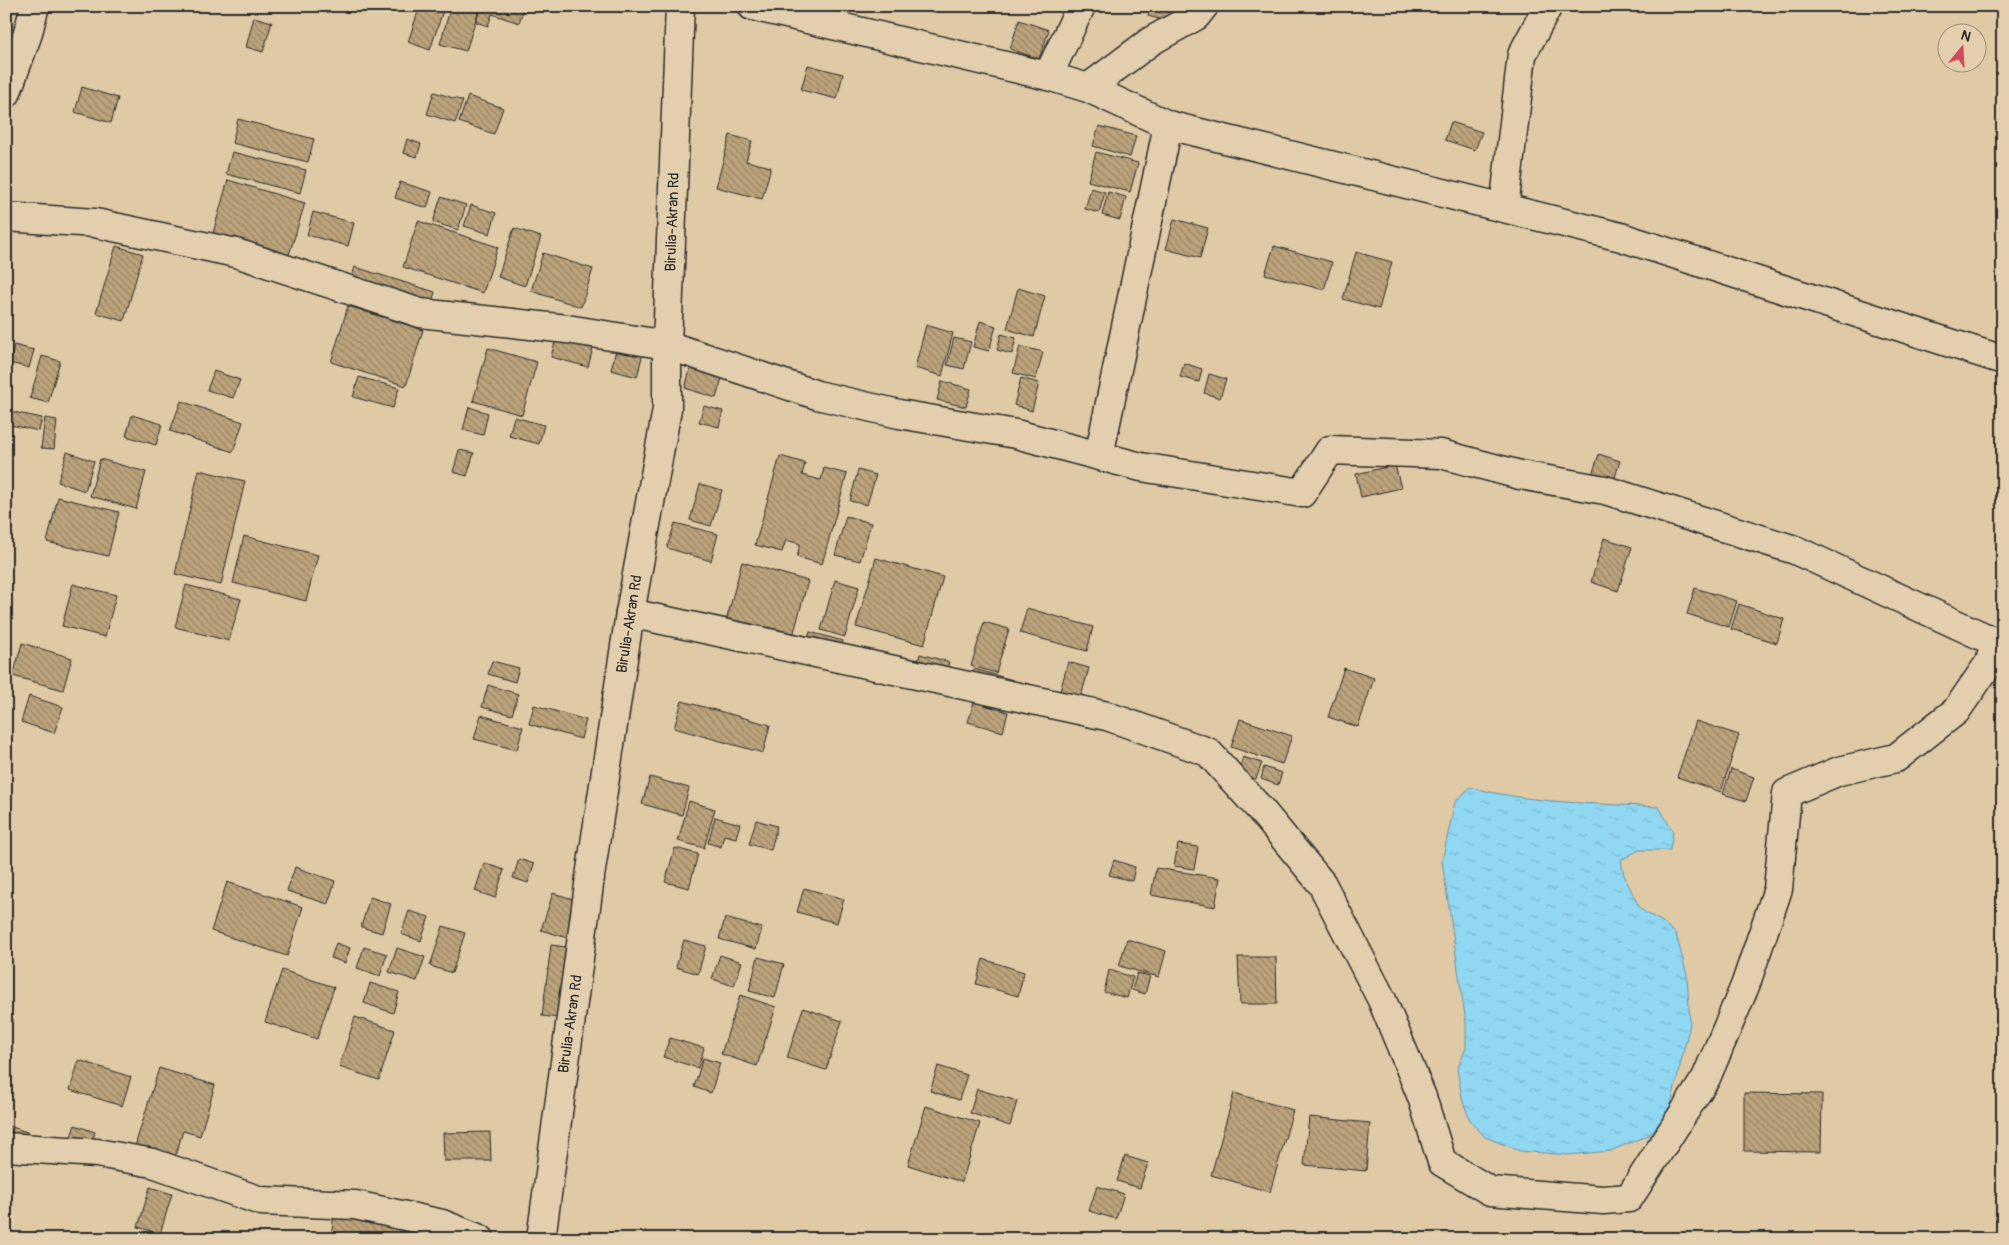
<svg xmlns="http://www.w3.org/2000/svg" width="2009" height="1245" font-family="Pangolin,sans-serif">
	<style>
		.water { fill: url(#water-ripples); stroke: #6892a2 }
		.building { fill: url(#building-back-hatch); stroke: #2b2b2b }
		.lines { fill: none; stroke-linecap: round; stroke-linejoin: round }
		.minor-casing { stroke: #2b2b2b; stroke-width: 31 }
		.tertiary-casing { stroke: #2b2b2b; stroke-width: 31 }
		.minor { stroke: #e3cfad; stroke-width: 28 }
		.tertiary { stroke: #e3cfad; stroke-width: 28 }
		.labels { text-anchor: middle; stroke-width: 4; stroke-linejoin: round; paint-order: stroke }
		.street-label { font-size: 15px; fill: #2b2b2b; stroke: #e3cfad }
	</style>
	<defs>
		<pattern id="water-ripples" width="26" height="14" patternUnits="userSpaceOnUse" patternTransform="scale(1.25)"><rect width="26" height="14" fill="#90d7f2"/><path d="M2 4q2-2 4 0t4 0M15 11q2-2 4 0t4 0" fill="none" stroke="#7cb9d0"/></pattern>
		<pattern id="building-back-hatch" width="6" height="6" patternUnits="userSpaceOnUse" patternTransform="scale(1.25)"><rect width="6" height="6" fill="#bca37b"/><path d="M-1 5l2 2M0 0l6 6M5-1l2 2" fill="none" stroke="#998565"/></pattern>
	</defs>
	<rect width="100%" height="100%" fill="#e0caa6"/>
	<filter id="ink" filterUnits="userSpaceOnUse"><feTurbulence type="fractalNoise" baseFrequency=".02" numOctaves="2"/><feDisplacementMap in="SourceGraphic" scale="10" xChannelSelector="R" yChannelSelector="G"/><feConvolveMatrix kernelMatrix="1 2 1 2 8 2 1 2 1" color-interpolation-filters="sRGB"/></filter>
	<g filter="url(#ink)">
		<!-- water -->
		<path class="water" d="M 1470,787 C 1532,804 1595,803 1659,807 L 1673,832 L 1670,850 L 1639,850 L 1621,860 L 1624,875 L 1637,903 L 1643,911 L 1661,921 L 1676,934 L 1687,975 L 1690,1024 L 1669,1112 L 1649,1135 L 1610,1151 L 1568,1155 L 1520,1151 L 1485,1137 L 1470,1120 L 1463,1102 L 1457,1070 L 1466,1048 L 1466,1023 L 1442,861 L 1455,802 Z"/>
		<!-- building -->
		<g class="building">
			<path d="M 420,6 L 429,6 L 443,11 L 430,50 L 408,42 Z"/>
			<path d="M 451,6 L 480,6 L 466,51 L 440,44 Z"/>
			<path d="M 481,6 L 512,6 L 523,10 L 519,23 L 492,14 L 488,26 L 476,22 Z"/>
			<path d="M 1150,6 L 1181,6 L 1176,24 L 1148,16 Z"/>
			<path d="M 254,17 L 272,22 L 263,52 L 246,47 Z"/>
			<path d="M 1019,20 L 1049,30 L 1039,59 L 1010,49 Z"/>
			<path d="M 808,65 L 843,74 L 837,99 L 801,90 Z"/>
			<path d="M 82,87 L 118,98 L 111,123 L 75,112 Z"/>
			<path d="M 434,92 L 463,101 L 455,123 L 427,114 Z"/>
			<path d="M 468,96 L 503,108 L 494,134 L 459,122 Z"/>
			<path d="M 238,119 L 314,139 L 308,162 L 232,143 Z"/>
			<path d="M 1451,122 L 1482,132 L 1475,150 L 1445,140 Z"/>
			<path d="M 1099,126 L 1136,136 L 1130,157 L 1093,146 Z"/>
			<path d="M 730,135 L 752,141 L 746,161 L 771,167 L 762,199 L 716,187 Z"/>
			<path d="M 407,139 L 421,144 L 417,157 L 403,153 Z"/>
			<path d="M 232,152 L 306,170 L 300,193 L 226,174 Z"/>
			<path d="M 1096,152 L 1138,163 L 1130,192 L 1088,181 Z"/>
			<path d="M 228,180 L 305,203 L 289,255 L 213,233 Z"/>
			<path d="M 400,182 L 432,192 L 427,208 L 395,198 Z"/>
			<path d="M 1091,188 L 1105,192 L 1099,213 L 1085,209 Z"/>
			<path d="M 1108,192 L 1126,197 L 1120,220 L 1102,215 Z"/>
			<path d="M 441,197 L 466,205 L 458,230 L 433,222 Z"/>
			<path d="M 471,205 L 496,213 L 490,234 L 464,226 Z"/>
			<path d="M 313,212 L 354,223 L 348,246 L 307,235 Z"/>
			<path d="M 1174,219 L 1208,228 L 1200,258 L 1166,249 Z"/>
			<path d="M 418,221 L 498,247 L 483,293 L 403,267 Z"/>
			<path d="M 514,228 L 541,237 L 525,286 L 498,277 Z"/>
			<path d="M 116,246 L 143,254 L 124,321 L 96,313 Z"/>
			<path d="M 1274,246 L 1332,262 L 1324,290 L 1265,274 Z"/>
			<path d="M 1356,252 L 1392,262 L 1379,309 L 1343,299 Z"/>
			<path d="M 543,253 L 593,269 L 581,307 L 531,291 Z"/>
			<path d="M 355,267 L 435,292 L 430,309 L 350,283 Z"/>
			<path d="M 1018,288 L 1045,296 L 1034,337 L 1007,329 Z"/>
			<path d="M 348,306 L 423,330 L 406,386 L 331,362 Z"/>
			<path d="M 980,321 L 996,326 L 989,351 L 973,347 Z"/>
			<path d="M 926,325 L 953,333 L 942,376 L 915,368 Z"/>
			<path d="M 1001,334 L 1016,338 L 1012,354 L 997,350 Z"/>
			<path d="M 556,338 L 593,348 L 588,367 L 551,357 Z"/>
			<path d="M 954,338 L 971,342 L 964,369 L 947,365 Z"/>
			<path d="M 14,345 L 34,350 L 29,368 L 10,363 Z"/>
			<path d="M 617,346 L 643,353 L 637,377 L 611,370 Z"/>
			<path d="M 1020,346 L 1043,352 L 1036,379 L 1013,373 Z"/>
			<path d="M 488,348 L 537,362 L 522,415 L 473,401 Z"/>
			<path d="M 42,356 L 60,361 L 48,403 L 30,398 Z"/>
			<path d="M 1184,363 L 1202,369 L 1199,382 L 1180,377 Z"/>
			<path d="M 691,366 L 723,375 L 716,398 L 685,388 Z"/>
			<path d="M 214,371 L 240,380 L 233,398 L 207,390 Z"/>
			<path d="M 1209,374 L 1226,379 L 1220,398 L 1204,393 Z"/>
			<path d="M 359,377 L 399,388 L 393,408 L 353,397 Z"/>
			<path d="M 1021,378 L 1039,383 L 1032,411 L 1014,405 Z"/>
			<path d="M 942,381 L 971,389 L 966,407 L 937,400 Z"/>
			<path d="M 181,401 L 243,422 L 233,452 L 170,431 Z"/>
			<path d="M 704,406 L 723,411 L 719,427 L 699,422 Z"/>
			<path d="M 469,407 L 488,413 L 483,435 L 463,430 Z"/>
			<path d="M 8,411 L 42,418 L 39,431 L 6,424 Z"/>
			<path d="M 132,415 L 162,424 L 156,445 L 126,436 Z"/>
			<path d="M 514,417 L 544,425 L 539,444 L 509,436 Z"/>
			<path d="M 45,418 L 57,420 L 54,449 L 41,448 Z"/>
			<path d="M 459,450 L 474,453 L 467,476 L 453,472 Z"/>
			<path d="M 67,452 L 94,461 L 85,491 L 58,482 Z"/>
			<path d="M 1599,454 L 1620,461 L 1613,484 L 1591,478 Z"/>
			<path d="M 780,456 L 805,463 L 802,475 L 821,480 L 824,468 L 847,474 L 822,564 L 797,557 L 800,544 L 786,540 L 782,552 L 755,545 Z"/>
			<path d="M 100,459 L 146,472 L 136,509 L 90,496 Z"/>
			<path d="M 1395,465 L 1401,488 L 1361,497 L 1356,474 Z"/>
			<path d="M 199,470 L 245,481 L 221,585 L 175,574 Z"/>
			<path d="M 858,470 L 876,475 L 867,505 L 850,501 Z"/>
			<path d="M 700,484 L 722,490 L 711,526 L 690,520 Z"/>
			<path d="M 58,497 L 119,512 L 108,556 L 47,542 Z"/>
			<path d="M 846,516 L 871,523 L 860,561 L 835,555 Z"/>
			<path d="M 675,523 L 718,534 L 711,561 L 667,548 Z"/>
			<path d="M 244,536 L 318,555 L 306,601 L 233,583 Z"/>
			<path d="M 1604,538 L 1632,547 L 1618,591 L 1591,582 Z"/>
			<path d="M 876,558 L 943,577 L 924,645 L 856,627 Z"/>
			<path d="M 742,562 L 808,581 L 790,647 L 724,629 Z"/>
			<path d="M 835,580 L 859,587 L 845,637 L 821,630 Z"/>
			<path d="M 73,584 L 116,595 L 105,637 L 62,626 Z"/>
			<path d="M 186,585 L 241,599 L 229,641 L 175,627 Z"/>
			<path d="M 1695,588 L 1737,601 L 1729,627 L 1687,614 Z"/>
			<path d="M 1739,604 L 1784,619 L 1777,643 L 1731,629 Z"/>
			<path d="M 1027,608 L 1093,627 L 1087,651 L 1020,633 Z"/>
			<path d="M 984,622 L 1009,629 L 996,673 L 971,666 Z"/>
			<path d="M 810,632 L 843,641 L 837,660 L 805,651 Z"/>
			<path d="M 22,643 L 72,658 L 63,690 L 13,676 Z"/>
			<path d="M 920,654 L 949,662 L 945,677 L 916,668 Z"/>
			<path d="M 492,661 L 519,668 L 515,682 L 488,674 Z"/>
			<path d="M 1068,662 L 1089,668 L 1080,700 L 1059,695 Z"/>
			<path d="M 1344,668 L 1374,678 L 1358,727 L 1328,717 Z"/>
			<path d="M 974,669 L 1013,680 L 1009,694 L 969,683 Z"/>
			<path d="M 488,685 L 518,694 L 512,715 L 482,707 Z"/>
			<path d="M 29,696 L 63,707 L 54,733 L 21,722 Z"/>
			<path d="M 682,701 L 770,725 L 763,753 L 674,728 Z"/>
			<path d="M 974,702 L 1008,712 L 1003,732 L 968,722 Z"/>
			<path d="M 534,705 L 586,720 L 581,739 L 529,724 Z"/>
			<path d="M 481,715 L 523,727 L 517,750 L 474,739 Z"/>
			<path d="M 1240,719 L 1292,736 L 1282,764 L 1231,747 Z"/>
			<path d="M 1696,721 L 1739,735 L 1721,792 L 1677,777 Z"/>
			<path d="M 1243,757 L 1262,763 L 1256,779 L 1238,773 Z"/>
			<path d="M 1264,767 L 1282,773 L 1278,785 L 1261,779 Z"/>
			<path d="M 1731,769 L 1754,777 L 1746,801 L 1723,794 Z"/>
			<path d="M 650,777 L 689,788 L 682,815 L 642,804 Z"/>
			<path d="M 689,801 L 715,809 L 704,848 L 678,841 Z"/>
			<path d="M 715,817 L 740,824 L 736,838 L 724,835 L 721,847 L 708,843 Z"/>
			<path d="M 756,820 L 777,826 L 771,850 L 749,844 Z"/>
			<path d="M 1178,844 L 1198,847 L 1194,869 L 1174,866 Z"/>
			<path d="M 675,848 L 698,854 L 689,888 L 665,882 Z"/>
			<path d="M 519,859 L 534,864 L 528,883 L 513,878 Z"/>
			<path d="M 1114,860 L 1135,867 L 1132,881 L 1109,875 Z"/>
			<path d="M 484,863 L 504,870 L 495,898 L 475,891 Z"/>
			<path d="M 295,867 L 335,881 L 328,904 L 287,891 Z"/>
			<path d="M 1156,868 L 1220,878 L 1215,907 L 1151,895 Z"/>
			<path d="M 227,882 L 303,907 L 287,956 L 211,931 Z"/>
			<path d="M 804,888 L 844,899 L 837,923 L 797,912 Z"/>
			<path d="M 553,893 L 593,905 L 581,942 L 541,930 Z"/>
			<path d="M 370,897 L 391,904 L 382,933 L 361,927 Z"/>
			<path d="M 409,911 L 429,917 L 421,941 L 401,934 Z"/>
			<path d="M 725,918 L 762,928 L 756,949 L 719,939 Z"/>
			<path d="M 443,926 L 465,933 L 452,973 L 430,966 Z"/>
			<path d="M 1127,939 L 1166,951 L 1159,977 L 1119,966 Z"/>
			<path d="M 684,940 L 706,946 L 698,974 L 676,967 Z"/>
			<path d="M 336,943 L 350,948 L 345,963 L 331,958 Z"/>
			<path d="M 551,945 L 575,948 L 567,1019 L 542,1016 Z"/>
			<path d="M 364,947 L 387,954 L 380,976 L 357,968 Z"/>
			<path d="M 397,948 L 425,957 L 417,981 L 389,972 Z"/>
			<path d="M 720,955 L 742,962 L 734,986 L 712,979 Z"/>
			<path d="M 758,957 L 784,964 L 775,998 L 749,991 Z"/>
			<path d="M 1238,957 L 1276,957 L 1277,1004 L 1240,1004 Z"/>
			<path d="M 983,959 L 1024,972 L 1018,996 L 976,984 Z"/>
			<path d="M 282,970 L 334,987 L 317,1039 L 265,1022 Z"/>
			<path d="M 1109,970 L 1133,977 L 1127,998 L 1104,992 Z"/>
			<path d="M 1137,973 L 1150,976 L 1145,994 L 1132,990 Z"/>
			<path d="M 370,983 L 399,992 L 393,1013 L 364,1003 Z"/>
			<path d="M 740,995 L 776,1007 L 757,1066 L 721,1054 Z"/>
			<path d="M 803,1008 L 842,1021 L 826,1070 L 787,1058 Z"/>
			<path d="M 355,1017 L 395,1030 L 379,1080 L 339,1067 Z"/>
			<path d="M 670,1038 L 704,1048 L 698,1068 L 663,1057 Z"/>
			<path d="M 703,1058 L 720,1063 L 711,1093 L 694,1087 Z"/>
			<path d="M 79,1060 L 131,1077 L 122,1106 L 70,1090 Z"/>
			<path d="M 938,1066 L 967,1075 L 959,1100 L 930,1091 Z"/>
			<path d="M 159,1068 L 215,1085 L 200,1136 L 183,1131 L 175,1157 L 135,1146 Z"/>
			<path d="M 977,1089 L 1017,1101 L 1010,1126 L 970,1113 Z"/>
			<path d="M 1234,1093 L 1293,1110 L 1270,1192 L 1211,1175 Z"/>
			<path d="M 1744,1093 L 1822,1094 L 1821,1152 L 1744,1151 Z"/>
			<path d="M 926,1106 L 980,1123 L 962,1182 L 908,1165 Z"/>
			<path d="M 1309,1117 L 1370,1123 L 1366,1171 L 1304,1165 Z"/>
			<path d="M 6,1125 L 27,1132 L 21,1147 L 6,1142 Z"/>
			<path d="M 75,1125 L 95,1132 L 89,1152 L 68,1145 Z"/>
			<path d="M 490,1132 L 491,1161 L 444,1161 L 443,1133 Z"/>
			<path d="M 1125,1156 L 1148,1163 L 1140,1188 L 1117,1181 Z"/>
			<path d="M 1097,1186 L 1124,1194 L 1116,1219 L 1089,1211 Z"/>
			<path d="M 150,1187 L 172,1194 L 160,1234 L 138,1227 Z"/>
			<path d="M 334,1212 L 410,1223 L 408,1239 L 331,1239 Z"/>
		</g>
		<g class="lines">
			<defs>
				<g id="minor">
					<path d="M 752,6 L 1048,76 L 1088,88 L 1168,125 L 1621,237 L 2003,360"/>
					<path d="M 1048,76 L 1081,6"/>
					<path d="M 1088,88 L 1151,41 L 1196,16 L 1204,6"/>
					<path d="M 6,94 L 27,36 L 35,6"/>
					<path d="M 1504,208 L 1522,55 L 1548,6"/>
					<path d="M 6,217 L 95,223 L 236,253 L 420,313 L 567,329 L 667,345 L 817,395 L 899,414 L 1016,434 L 1141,467 L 1302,493 L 1330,450 L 1441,454 L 1520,475 L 1605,490 L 1795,550 L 1995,642 L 1990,662 L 1956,711 L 1896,758 L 1839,771 L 1787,793 L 1778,889 L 1745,986 L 1706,1078 L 1629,1198 L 1603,1200 L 1490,1191 L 1442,1162 L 1422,1097 L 1382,1000 L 1322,884 L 1260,809 L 1208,752 L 1107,716 L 630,613"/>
					<path d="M 1099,456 L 1168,125"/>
					<path d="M 6,1147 L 97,1153 L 153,1163 L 261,1201 L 355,1205 L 442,1224 L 480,1239"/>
				</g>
				<path id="tertiary" d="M 541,1239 L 591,870 L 630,613 L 667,409 L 667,345 L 680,6"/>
			</defs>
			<!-- minor casing -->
			<use href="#minor" class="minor-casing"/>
			<!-- tertiary casing -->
			<use href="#tertiary" class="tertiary-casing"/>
			<!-- minor -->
			<use href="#minor" class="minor"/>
			<!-- tertiary -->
			<use href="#tertiary" class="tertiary"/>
		</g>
	</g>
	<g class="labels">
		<!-- street labels -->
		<g class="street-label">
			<text transform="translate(672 222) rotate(-88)" y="5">Birulia-Akran Rd</text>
			<text transform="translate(629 624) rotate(-81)" y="5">Birulia-Akran Rd</text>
			<text transform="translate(570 1024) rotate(-82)" y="5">Birulia-Akran Rd</text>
		</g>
	</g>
	<!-- margin -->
	<rect width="2009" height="1245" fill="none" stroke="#e3cfad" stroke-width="25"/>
	<rect x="12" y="12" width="1984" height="1220" fill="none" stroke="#2b2b2b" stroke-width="2" filter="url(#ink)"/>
	<!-- north arrow -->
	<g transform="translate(1962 48) rotate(18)"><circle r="24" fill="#e3cfad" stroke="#998d79"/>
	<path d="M0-4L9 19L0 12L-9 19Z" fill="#d1495b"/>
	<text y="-8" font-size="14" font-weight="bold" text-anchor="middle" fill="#2b2b2b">N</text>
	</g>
</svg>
